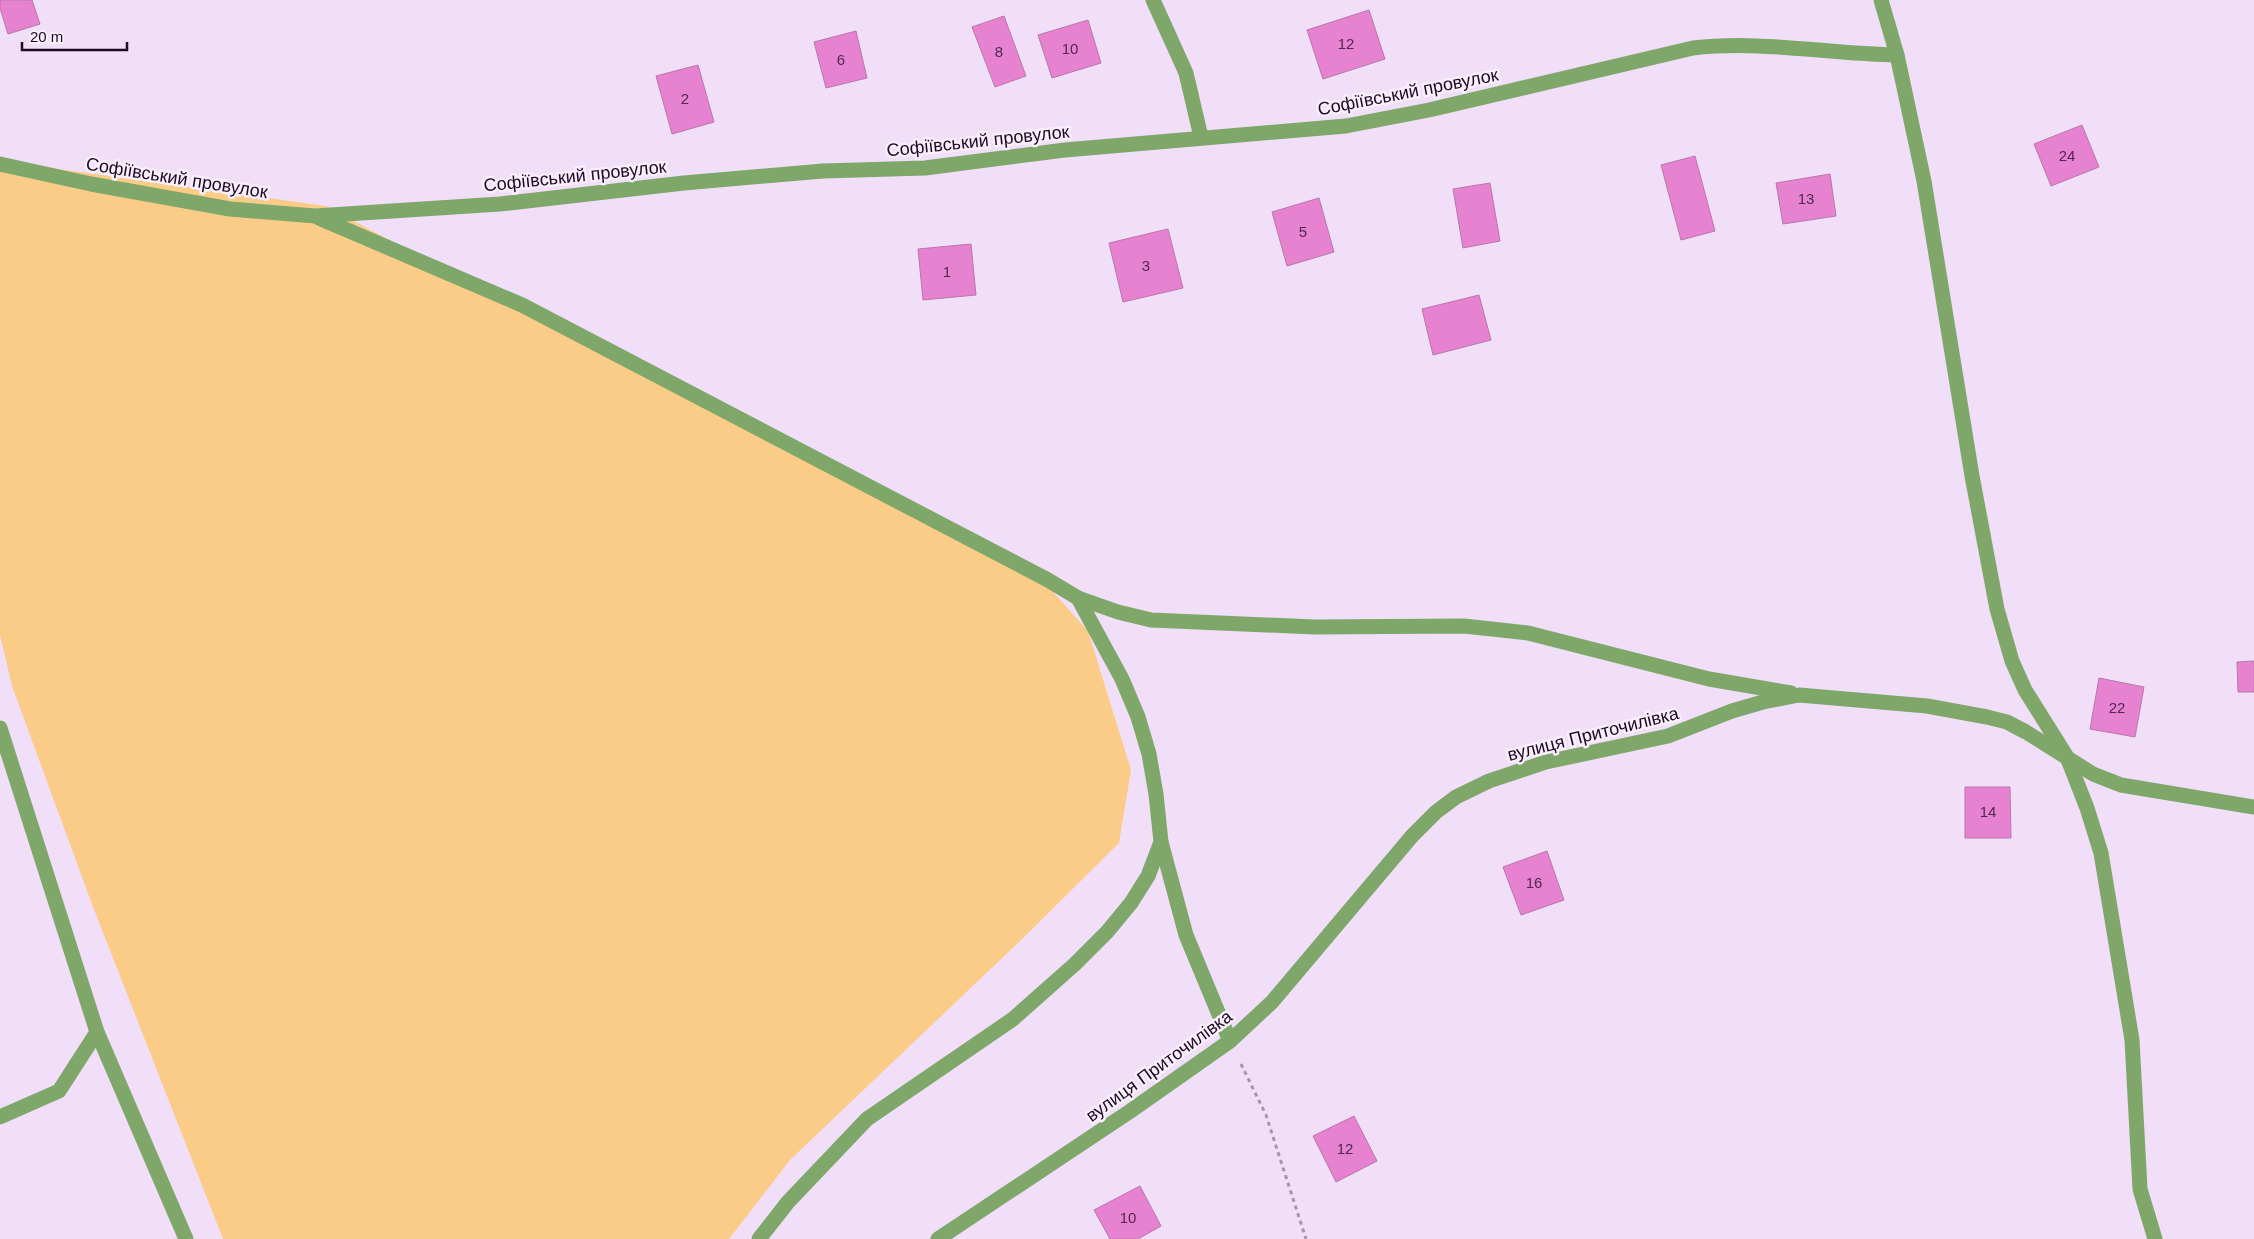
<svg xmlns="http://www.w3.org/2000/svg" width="2254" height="1239" font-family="Helvetica,sans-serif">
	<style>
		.green { fill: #fbcc88 }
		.building { fill: #e782d1; stroke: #b877a9 }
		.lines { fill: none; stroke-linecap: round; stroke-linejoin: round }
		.path { stroke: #a694ae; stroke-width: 3; stroke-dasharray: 4 4; stroke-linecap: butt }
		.minor { stroke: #7ea769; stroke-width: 15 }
		.labels { text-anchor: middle; stroke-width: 5; stroke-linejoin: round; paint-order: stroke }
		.number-label { font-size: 15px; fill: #4f294e }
		.street-label { font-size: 18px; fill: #1c0b23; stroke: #f9effd }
	</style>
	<rect width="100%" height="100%" fill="#f1def9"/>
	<!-- green -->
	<path class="green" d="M 0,158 L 58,169 L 326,206 L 519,310 L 1046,584 L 1088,631 L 1131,770 L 1119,843 L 1019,942 L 790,1160 L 729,1239 L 223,1239 L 93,907 L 12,686 L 0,635 Z"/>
	<!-- building -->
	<g class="building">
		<path d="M 0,0 L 32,0 L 40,24 L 8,34 L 0,8 Z"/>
		<path d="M 1369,10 L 1385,59 L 1323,79 L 1307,30 Z"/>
		<path d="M 1004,16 L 1026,76 L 995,87 L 972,27 Z"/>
		<path d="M 1088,20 L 1101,63 L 1052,78 L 1038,35 Z"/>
		<path d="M 856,31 L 867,78 L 826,88 L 814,42 Z"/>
		<path d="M 698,65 L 714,122 L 672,134 L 656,76 Z"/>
		<path d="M 2082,125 L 2099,167 L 2051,186 L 2034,144 Z"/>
		<path d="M 1695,156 L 1715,231 L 1681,240 L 1661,165 Z"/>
		<path d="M 1830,174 L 1836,216 L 1783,224 L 1776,183 Z"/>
		<path d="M 1490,183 L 1500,241 L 1463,248 L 1453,189 Z"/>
		<path d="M 1319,198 L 1334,252 L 1287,266 L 1272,212 Z"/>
		<path d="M 1168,229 L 1183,288 L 1123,302 L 1109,243 Z"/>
		<path d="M 971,244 L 976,295 L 923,300 L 918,249 Z"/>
		<path d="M 1479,295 L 1491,340 L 1433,355 L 1422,309 Z"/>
		<path d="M 2254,661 L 2254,692 L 2238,692 L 2237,662 Z"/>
		<path d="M 2099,678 L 2144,687 L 2135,737 L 2090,729 Z"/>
		<path d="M 1965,787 L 2010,787 L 2011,838 L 1965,838 Z"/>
		<path d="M 1547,851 L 1564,900 L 1521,915 L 1503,867 Z"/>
		<path d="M 1354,1116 L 1377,1161 L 1336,1182 L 1313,1136 Z"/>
		<path d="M 1140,1186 L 1161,1226 L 1138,1239 L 1110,1239 L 1094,1210 Z"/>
	</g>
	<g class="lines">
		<!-- path -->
		<path class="path" d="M 1241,1064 L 1266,1115 L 1306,1239"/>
		<!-- minor -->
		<g class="minor">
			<path d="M 1153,0 L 1186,73 L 1201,137"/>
			<path d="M 1881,0 L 1897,55 L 1924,181 L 1972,476 L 1997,609 L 2012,661 L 2025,690 L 2067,757 L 2087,808 L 2101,853 L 2132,1040 L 2140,1189 L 2155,1239"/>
			<path d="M 0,164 L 91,184 L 230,209 L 315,216 L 500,204 L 684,183 L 823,171 L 925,168 L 1065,150 L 1346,126 L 1429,110 L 1693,48 C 1761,40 1829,54 1897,55"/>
			<path d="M 319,218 L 522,305 L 1048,580 L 1078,598 L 1122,679 L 1138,717 L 1149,754 L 1156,794 L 1161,842 L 1148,876 L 1131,903 L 1107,932 L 1075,964 L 1013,1019 L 867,1119 L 788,1202 L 759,1239"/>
			<path d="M 1078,598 L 1118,612 L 1151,620 L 1314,627 L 1464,626 L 1528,633 L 1709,679 L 1791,693"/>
			<path d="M 0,728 L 97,1032 L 186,1239"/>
			<path d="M 1161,842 L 1186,935 L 1230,1041"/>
			<path d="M 0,1117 L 59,1091 L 97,1032"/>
			<path d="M 938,1239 L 1129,1112 L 1230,1041 L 1272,1002 L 1412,836 L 1436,812 L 1456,797 L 1489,781 L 1546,762 L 1668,736 L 1732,711 L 1763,702 L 1799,695 L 1927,706 L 1987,717 L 2007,722 L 2026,732 L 2093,774 L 2121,785 L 2254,807"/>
		</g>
	</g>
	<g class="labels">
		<!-- number labels -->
		<g class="number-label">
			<text x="1346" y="49">12</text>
			<text x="1070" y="54">10</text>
			<text x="999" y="57">8</text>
			<text x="841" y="65">6</text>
			<text x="685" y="104">2</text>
			<text x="2067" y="161">24</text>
			<text x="1806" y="204">13</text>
			<text x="1303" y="237">5</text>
			<text x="1146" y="271">3</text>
			<text x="947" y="277">1</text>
			<text x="2117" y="713">22</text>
			<text x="1988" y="817">14</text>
			<text x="1534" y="888">16</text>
			<text x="1345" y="1154">12</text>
			<text x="1128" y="1223">10</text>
		</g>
		<!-- street labels -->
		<g class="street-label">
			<text transform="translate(1408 92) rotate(-11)" y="6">Софіївський провулок</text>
			<text transform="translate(978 141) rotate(-6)" y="6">Софіївський провулок</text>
			<text transform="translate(575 176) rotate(-6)" y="6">Софіївський провулок</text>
			<text transform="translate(177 178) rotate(9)" y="6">Софіївський провулок</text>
			<text transform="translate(1593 734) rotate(-14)" y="6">вулиця Приточилівка</text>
			<text transform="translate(1159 1066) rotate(-36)" y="6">вулиця Приточилівка</text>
		</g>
	</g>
	<!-- scale -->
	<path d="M22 42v8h105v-8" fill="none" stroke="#1c0b23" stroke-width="2.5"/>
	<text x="30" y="42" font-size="15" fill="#1c0b23" stroke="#f9effd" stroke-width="4" paint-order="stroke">20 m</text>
</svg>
